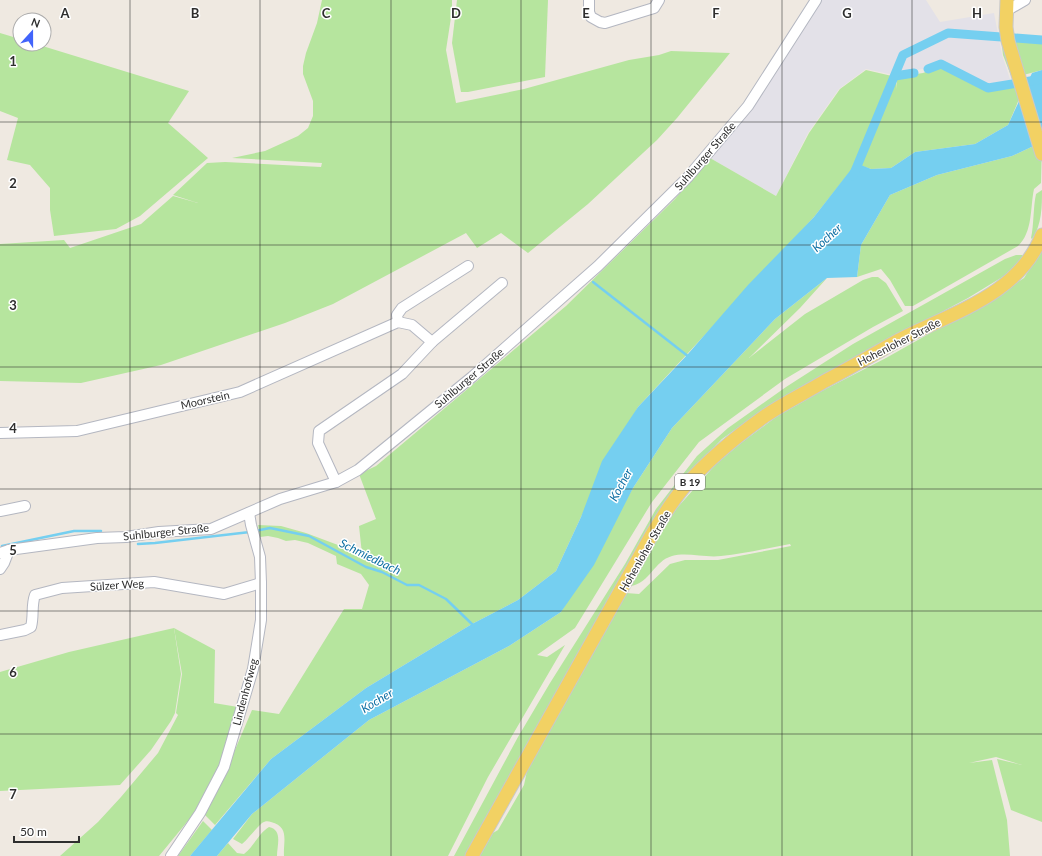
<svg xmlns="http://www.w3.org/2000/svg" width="1042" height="856" font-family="Lato,sans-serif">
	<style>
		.industrial { fill: #e3e1e8 }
		.green { fill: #b6e59e }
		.water { fill: #75cff0 }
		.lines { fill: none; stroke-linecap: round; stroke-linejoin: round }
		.stream { stroke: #75cff0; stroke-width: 2.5 }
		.canal { stroke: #75cff0; stroke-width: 9 }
		.minor-casing { stroke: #b4b7c1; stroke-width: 12 }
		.major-casing { stroke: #c9c9c9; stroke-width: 15 }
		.minor { stroke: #fff; stroke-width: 10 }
		.major { stroke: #f2d163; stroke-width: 13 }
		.grid { fill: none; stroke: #2e2e2e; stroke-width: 1; stroke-opacity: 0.55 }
		.labels { text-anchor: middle; stroke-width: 3; stroke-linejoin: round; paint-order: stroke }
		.shield { fill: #fff; stroke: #6d6d6d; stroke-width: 1 }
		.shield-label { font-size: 10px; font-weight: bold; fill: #2e2e2e }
		.street-label { font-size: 11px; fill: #2e2e2e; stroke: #fff }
		.water-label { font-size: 12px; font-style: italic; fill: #0d6fa3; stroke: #fff }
		.grid-label { font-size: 13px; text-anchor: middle; font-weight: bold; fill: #2e2e2e; stroke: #fff; stroke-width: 3; stroke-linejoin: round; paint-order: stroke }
	</style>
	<rect width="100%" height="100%" fill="#efe9e1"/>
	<!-- industrial -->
	<path class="industrial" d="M 818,0 L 926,0 L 940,22 L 994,13 L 1002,55 L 1011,82 L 988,86 L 942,62 L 927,68 L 894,75 L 866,69 L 839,89 L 808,133 L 776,196 L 710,158 Z"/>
	<!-- green -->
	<g class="green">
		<path d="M 322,0 L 452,0 L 452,11 L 446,50 L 456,103 L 524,89 L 629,60 L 659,55 L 671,51 L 730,53 L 677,118 L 657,140 L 588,204 L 528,253 L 501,233 L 477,248 L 466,233 L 333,304 L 285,323 L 161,365 L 81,383 L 0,381 L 0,244 L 64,240 L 70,248 L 141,224 L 173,196 L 198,203 L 173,195 L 207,163 L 225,162 L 321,167 L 322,163 L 232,158 L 265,151 L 298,136 L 308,128 L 313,116 L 313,101 L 303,74 L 303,66 L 306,53 L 317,23 Z"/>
		<path d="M 457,0 L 548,0 L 545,77 L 468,92 L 461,92 L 452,43 Z"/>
		<path d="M 0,33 L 20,39 L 20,44 L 36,44 L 189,91 L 168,123 L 208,158 L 140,216 L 116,229 L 54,236 L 50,210 L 50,188 L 30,165 L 7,160 L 18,118 L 0,111 Z"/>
		<path d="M 1001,37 L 1042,42 L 1042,70 L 1012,78 L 1003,55 Z"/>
		<path d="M 941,66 L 990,90 L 1026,83 L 1008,125 L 975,144 L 915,152 L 891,168 L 871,169 L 856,164 L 814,217 L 638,407 L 581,517 L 556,571 L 518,600 L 472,624 L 366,688 L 271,759 L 215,825 L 204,814 L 217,792 L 252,710 L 279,714 L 344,609 L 362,609 L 369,585 L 361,574 L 337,564 L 336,556 L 308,543 L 295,540 L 286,541 L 278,538 L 268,536 L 260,537 L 258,525 L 281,526 L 306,533 L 362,554 L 359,526 L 376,519 L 359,474 L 376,466 L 566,306 L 675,199 L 710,158 L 776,196 L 809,133 L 840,89 L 866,70 L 892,76 L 896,78 L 897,89 L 897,77 L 923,73 Z"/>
		<path d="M 1042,142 L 1041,183 L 1034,189 C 1030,208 1033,232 1018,246 L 913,306 L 905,306 L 890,280 L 881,269 L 857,277 L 861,245 L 890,195 L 937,175 L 1012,156 Z"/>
		<path d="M 1042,190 C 1042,206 1042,225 1032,239 L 1031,238 C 1034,224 1033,208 1036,194 Z"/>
		<path d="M 1042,250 L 1042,822 L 1011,810 L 997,759 L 1022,765 L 996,757 L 969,763 L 992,760 L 1007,820 L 1010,856 L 480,856 L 493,833 L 498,830 L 524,785 L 527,771 L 626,593 L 639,594 L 670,564 L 685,560 L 718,560 L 791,546 L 790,544 C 767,548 744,554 721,556 C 705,558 687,552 672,556 C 654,561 650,583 631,586 L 657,538 L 677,508 L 716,464 L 741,443 L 776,417 L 818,393 L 886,358 L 1003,292 L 1024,278 Z"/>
		<path d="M 1016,255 L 1022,255 L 1024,257 L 1004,276 L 968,298 L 821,376 L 764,409 L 722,439 L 696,466 L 594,625 L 465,856 L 454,856 L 518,737 L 550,683 L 625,564 L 656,509 L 697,456 L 728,428 L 786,387 L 853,344 L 1005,259 Z"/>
		<path d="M 872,277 L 878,277 L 886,283 L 903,311 L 873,327 L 785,379 L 699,442 L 652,502 L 575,628 L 537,655 L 547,657 L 565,645 L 488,777 L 448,856 L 284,856 C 283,841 290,827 271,822 C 268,821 265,821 262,823 C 255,829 249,838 242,844 L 233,839 L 252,814 L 369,720 L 509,646 L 561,612 L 633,488 L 672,428 L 775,319 L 827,278 L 800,308 L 749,358 L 805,314 L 863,280 Z"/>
		<path d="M 174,628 L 215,650 L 214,703 L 238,707 L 221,767 L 196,811 L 159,856 L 60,856 L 98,822 L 121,797 L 158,753 L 178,715 L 176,713 L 182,674 Z"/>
		<path d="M 174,628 L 181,674 L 175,713 L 171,721 L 151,750 L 120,785 L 0,791 L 0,672 L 69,652 Z"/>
		<path d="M 203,821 L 212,830 L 190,856 L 178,856 Z"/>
		<path d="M 269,827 C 283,830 277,845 277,856 L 217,856 L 228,843 L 237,853 L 244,854 C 254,846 259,833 269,827 Z"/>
	</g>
	<!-- water -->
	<path class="water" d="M 1042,70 L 1042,142 L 1012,156 L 937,175 L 890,195 L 861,245 L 857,277 L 827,278 L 775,319 L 672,428 L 633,488 L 594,565 L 561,612 L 509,646 L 369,720 L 252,814 L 217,856 L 190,856 L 271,759 L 366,688 L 472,624 L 518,600 L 556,571 L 581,517 L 602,461 L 638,407 L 688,354 L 748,285 L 814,217 L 856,163 L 871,169 L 891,168 L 915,152 L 975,144 L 1008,125 L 1032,73 Z"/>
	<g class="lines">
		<!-- stream -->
		<g class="stream">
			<path d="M 593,282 L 689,357"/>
			<path d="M 255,531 L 270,528 L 309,536 L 366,567 L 382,572 L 407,585 L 419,585 L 446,599 L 474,626"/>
			<path d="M 138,544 L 155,543 L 250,532"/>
			<path d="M 2,546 L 74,531 L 101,531"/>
		</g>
		<!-- canal -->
		<g class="canal">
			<path d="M 928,69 L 941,64 L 988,88 L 1042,79"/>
			<path d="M 895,76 L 914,73"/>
			<path d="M 853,176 L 903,55 L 948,33 L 1042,40"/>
		</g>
		<defs>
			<g id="minor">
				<path d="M 589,0 L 589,12 L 591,17 L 600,22 L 605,23 L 654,8 L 659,0"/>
				<path d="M 1006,11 L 1025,0"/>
				<path d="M 398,322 L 397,315 L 402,308 L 468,266"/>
				<path d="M 432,342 L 502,283"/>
				<path d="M 0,433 L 77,431 L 240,392 L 398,322 L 412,325 L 432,342 L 402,374 L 319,431 L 318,443 L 336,482"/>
				<path d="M 0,511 L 25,506"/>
				<path d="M 0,553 L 9,550 L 97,538 L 126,537 L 159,532 L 211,529 L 280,499 L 336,482 L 358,470 L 472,377 L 598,266 L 688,177 L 748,106 L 816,0"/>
				<path d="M 0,569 L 4,563 L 9,550"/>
				<path d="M 0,635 L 25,630 L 31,627 C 34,616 31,606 35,595 L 62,588 L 154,582 L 224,594 L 261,583"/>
				<path d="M 171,856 L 200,813 L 224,767 L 253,669 L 261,620 L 261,583 L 260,557 L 251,525 L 249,513"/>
			</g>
			<g id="major">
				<path d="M 1007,0 L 1006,27 L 1008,41 L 1042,154"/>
				<path d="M 472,856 L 651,536 C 661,519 672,501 685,486 C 707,461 737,436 765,416 C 784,403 805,393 825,381 C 850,368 874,354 899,340 C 951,313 1019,295 1042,235"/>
			</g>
		</defs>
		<!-- minor casing -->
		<use href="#minor" class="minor-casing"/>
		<!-- major casing -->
		<use href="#major" class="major-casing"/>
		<!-- minor -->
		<use href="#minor" class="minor"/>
		<!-- major -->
		<use href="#major" class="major"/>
	</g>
	<!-- grid -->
	<path class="grid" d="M 130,0 L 130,856M 260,0 L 260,856M 391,0 L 391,856M 521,0 L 521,856M 651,0 L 651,856M 782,0 L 782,856M 912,0 L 912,856M 0,122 L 1042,122M 0,245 L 1042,245M 0,367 L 1042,367M 0,489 L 1042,489M 0,611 L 1042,611M 0,734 L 1042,734"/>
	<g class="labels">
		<!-- shield labels -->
		<rect class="shield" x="675" y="474" width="30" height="16" rx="3"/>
		<g class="shield-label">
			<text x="690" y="486">B 19</text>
		</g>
		<!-- street labels -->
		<g class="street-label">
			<text transform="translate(705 156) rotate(-49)" y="4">Suhlburger Straße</text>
			<text transform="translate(899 342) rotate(-27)" y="4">Hohenloher Straße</text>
			<text transform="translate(469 378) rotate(-40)" y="4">Suhlburger Straße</text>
			<text transform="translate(205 400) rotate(-13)" y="4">Moorstein</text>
			<text transform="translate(166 532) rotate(-6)" y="4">Suhlburger Straße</text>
			<text transform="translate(645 551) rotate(-60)" y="4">Hohenloher Straße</text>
			<text transform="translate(117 585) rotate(-4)" y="4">Sülzer Weg</text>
			<text transform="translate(245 692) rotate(-75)" y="4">Lindenhofweg</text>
		</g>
		<!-- water labels -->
		<g class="water-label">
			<text transform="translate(827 238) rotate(-42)" y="4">Kocher</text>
			<text transform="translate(621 485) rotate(-62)" y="4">Kocher</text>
			<text transform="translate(370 557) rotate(26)" y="4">Schmiedbach</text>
			<text transform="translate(377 701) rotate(-31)" y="4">Kocher</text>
		</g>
	</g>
	<g class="grid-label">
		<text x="65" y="18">A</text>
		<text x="195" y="18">B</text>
		<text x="326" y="18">C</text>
		<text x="456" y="18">D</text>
		<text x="586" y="18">E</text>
		<text x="716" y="18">F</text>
		<text x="847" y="18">G</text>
		<text x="977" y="18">H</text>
		<text x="13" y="66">1</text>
		<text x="13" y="188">2</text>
		<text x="13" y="310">3</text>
		<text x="13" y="433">4</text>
		<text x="13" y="555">5</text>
		<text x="13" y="677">6</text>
		<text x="13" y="799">7</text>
	</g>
	<!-- north arrow -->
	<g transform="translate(32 32) rotate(21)"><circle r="19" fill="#ffffff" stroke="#ababab"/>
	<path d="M0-3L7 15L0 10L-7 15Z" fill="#4264fb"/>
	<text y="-6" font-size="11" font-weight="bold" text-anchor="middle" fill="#2e2e2e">N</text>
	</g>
	<!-- scale -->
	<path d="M14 836v6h65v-6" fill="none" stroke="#2e2e2e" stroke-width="2"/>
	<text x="20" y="836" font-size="12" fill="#2e2e2e" stroke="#ffffff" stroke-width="3" paint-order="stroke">50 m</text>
</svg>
